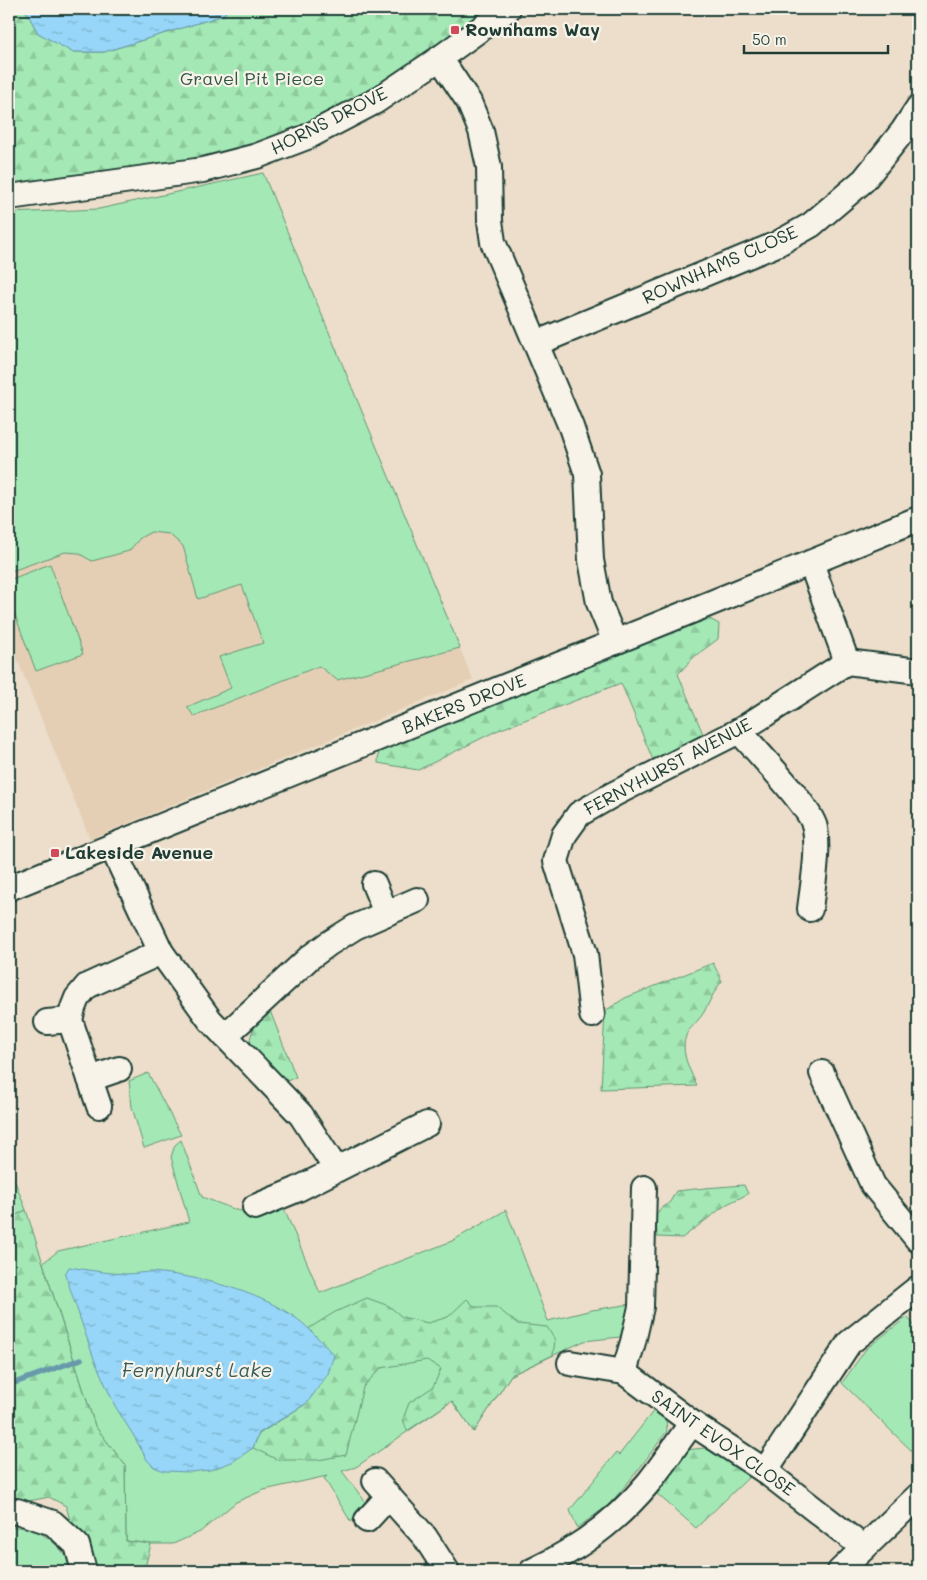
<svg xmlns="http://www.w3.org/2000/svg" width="927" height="1580" font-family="Mali,sans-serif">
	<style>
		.built { fill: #e4cfb5 }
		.green { fill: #a4e9b5; stroke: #629374 }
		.forest { fill: url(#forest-firs); stroke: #629374 }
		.water { fill: url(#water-ripples); stroke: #6799aa }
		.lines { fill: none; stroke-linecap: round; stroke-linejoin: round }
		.stream { stroke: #6799aa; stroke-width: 5.5 }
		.minor-casing { stroke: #1f3d34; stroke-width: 28 }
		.minor { stroke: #f7f3e8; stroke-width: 24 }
		.poi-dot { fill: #d1495b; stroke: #f7f3e8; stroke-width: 2 }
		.labels { text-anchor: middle; stroke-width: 4.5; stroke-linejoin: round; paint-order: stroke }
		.poi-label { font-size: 18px; font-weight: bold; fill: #1f3d34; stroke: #f7f3e8; text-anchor: start }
		.park-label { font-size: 18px; fill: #335747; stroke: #f7f3e8 }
		.street-label { font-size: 18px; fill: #1f3d34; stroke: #f7f3e8 }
		.water-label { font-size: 19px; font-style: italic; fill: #375c5b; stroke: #f7f3e8 }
	</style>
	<defs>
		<pattern id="forest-firs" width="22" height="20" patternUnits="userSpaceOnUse" patternTransform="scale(1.25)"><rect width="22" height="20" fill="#a4e9b5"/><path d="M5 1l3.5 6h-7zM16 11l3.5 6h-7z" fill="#8dc99c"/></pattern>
		<pattern id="water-ripples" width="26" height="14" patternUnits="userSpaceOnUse" patternTransform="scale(1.25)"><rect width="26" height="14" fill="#97d6f8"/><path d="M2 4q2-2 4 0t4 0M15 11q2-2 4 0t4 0" fill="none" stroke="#7bafca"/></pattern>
	</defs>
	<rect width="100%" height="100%" fill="#ecdeca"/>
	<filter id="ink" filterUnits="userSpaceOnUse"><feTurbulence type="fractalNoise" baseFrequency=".02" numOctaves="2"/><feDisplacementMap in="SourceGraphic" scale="10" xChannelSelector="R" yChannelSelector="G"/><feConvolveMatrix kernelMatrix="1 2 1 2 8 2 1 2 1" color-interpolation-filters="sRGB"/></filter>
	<g filter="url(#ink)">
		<!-- built -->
		<path class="built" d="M 263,173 L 473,680 L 90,839 L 9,639 L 9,213 L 99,209 Z"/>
		<!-- green -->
		<g class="green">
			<path d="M 263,173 L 460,648 L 337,680 L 319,666 L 194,716 L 187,707 L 231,688 L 219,657 L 263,643 L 242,585 L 198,599 L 183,546 L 169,534 L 151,532 L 140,538 L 129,551 L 92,561 L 78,553 L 65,552 L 9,572 L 9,213 L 99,209 Z"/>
			<path d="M 50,564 L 83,654 L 36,671 L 9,599 L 9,580 Z"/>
			<path d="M 148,1073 L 181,1135 L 144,1148 L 132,1107 L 129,1081 Z"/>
			<path d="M 181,1140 L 202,1197 L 239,1211 L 281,1202 L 320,1293 L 452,1241 L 506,1210 L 548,1321 L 592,1310 L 631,1304 L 620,1337 L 584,1341 L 511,1375 L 474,1432 L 452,1401 L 356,1467 L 342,1471 L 367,1504 L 351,1522 L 324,1478 L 327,1476 L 264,1490 L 236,1502 L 200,1532 L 173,1544 L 151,1544 L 126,1541 L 125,1465 L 95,1426 L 43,1263 L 58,1251 L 189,1222 L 171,1157 L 175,1145 Z"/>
			<path d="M 9,1166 L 26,1210 L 9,1219 Z"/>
			<path d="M 907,1317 L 918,1330 L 918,1457 L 842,1383 L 866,1349 Z"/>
			<path d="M 655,1409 L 666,1419 L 667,1431 L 639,1469 L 610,1504 L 577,1528 L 570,1510 L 616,1453 L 619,1455 Z"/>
			<path d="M 14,1527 C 20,1527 26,1527 31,1529 C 48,1535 68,1552 72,1571 L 9,1571 L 9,1528 Z"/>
		</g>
		<!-- forest -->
		<g class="forest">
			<path d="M 9,9 L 25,9 L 38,33 L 72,52 L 104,52 L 224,15 L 227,9 L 494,9 L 303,137 L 224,160 L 9,185 Z"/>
			<path d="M 706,617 L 719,624 L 718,639 L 695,656 L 678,674 L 703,734 L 653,760 L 621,683 L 496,731 L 418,770 L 378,763 L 379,745 Z"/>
			<path d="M 713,963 L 722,981 C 714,991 710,1001 704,1012 C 700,1019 694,1024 689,1030 C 677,1048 690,1070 697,1086 L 601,1089 L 605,1011 L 625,998 Z"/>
			<path d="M 270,1011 L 296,1077 L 285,1082 L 252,1047 L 250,1039 L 253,1029 Z"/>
			<path d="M 744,1185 L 748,1194 L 727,1204 L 682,1238 L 657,1237 L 656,1215 L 661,1208 L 670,1202 L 676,1191 L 705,1188 Z"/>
			<path d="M 26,1210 L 95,1426 L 125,1465 L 126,1541 L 151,1544 L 144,1571 L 91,1571 L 71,1524 L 66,1506 L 49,1497 L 9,1505 L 9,1219 Z"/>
			<path d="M 367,1298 L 389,1306 L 402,1317 L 428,1323 L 448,1317 L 467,1299 L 475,1307 L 496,1307 L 518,1324 L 547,1327 L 555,1340 L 553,1355 L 511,1375 L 474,1432 L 452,1401 L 407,1431 L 403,1419 L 409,1403 L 433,1387 L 441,1369 L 427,1360 L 381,1368 L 363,1387 L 346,1455 L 318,1460 L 278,1460 L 253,1448 L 259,1434 L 307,1403 L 316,1336 L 308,1329 L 335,1312 Z"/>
			<path d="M 705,1448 L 750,1476 L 696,1528 L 656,1493 L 685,1450 Z"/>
		</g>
		<!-- water -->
		<g class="water">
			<path d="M 25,9 L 227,9 L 224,15 L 104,52 L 72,52 L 38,33 Z"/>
			<path d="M 69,1267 C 88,1270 106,1273 125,1274 C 134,1274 143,1272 152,1272 C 199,1276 257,1291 296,1318 C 310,1328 322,1343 334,1355 L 328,1374 L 307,1403 L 259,1433 L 253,1448 L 232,1462 L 210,1470 L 190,1472 L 164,1471 L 154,1467 L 147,1460 L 135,1438 L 115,1406 L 94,1359 L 65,1274 Z"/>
		</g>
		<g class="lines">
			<!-- stream -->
			<path class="stream" d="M 9,1385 L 81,1359"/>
			<defs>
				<g id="minor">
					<path d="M 440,58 L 469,102 L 481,131 L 489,167 L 490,221 L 493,242 L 571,427 L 587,474 L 591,560 L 599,603 L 615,642"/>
					<path d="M 9,197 L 203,170 L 257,156 L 307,137 L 376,101 L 440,58 L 508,9"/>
					<path d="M 537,343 L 777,244 L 811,225 L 864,180 L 903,131 L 918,108"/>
					<path d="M 847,662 L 918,671"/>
					<path d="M 739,731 C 754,748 812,809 815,828 C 819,853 813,883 810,909"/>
					<path d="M 112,847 L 161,952 L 210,1020 L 301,1115 L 336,1169"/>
					<path d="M 374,884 L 386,913"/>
					<path d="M 9,888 L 918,519"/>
					<path d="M 592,1015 L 585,954 L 556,861 L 564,835 L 579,814 L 614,794 L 739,731 L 847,662 L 811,563"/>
					<path d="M 47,1022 L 70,1020"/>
					<path d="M 225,1036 L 309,958 L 328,944 L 355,927 L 417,900"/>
					<path d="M 822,1073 L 873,1185 L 918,1240"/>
					<path d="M 90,1079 L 119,1069"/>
					<path d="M 99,1106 L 70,1020 L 73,1008 L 77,998 L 87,986 L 161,952"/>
					<path d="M 255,1207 L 296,1190 L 427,1124"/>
					<path d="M 570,1363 L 624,1372 L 692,1423 L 765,1471 L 864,1548"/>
					<path d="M 624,1372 L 633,1342 L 641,1307 L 644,1188"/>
					<path d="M 765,1471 L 849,1343 L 918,1288"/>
					<path d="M 375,1481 L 425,1537 L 447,1571"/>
					<path d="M 9,1512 L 17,1511 L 53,1523 L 77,1545 L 84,1571"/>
					<path d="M 367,1520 L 389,1496"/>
					<path d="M 532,1571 C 577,1550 617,1521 649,1482 C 664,1463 677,1443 692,1423"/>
					<path d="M 840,1571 L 918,1496"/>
				</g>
			</defs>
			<!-- minor casing -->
			<use href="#minor" class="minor-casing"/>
			<!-- minor -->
			<use href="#minor" class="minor"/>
		</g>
	</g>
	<!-- markers -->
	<g class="poi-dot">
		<rect x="450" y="25" width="10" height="10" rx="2.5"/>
		<rect x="50" y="848" width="10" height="10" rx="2.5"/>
	</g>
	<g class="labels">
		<!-- poi labels -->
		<g class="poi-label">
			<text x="465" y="36">Rownhams Way</text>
			<text x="65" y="859">Lakeside Avenue</text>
		</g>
		<!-- park labels -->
		<g class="park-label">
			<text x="252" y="85">Gravel Pit Piece</text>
		</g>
		<!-- street labels -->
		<g class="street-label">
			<text transform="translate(329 121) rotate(-27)" y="6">HORNS DROVE</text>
			<text transform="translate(720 265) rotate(-24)" y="6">ROWNHAMS CLOSE</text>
			<text transform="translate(464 704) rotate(-22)" y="6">BAKERS DROVE</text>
			<text transform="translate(668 767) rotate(-28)" y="6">FERNYHURST AVENUE</text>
			<text transform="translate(723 1443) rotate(35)" y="6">SAINT EVOX CLOSE</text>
		</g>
		<!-- water labels -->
		<g class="water-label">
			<text x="197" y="1377">Fernyhurst Lake</text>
		</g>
	</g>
	<!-- margin -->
	<rect width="927" height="1580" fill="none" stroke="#f7f3e8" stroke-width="30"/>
	<rect x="15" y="15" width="897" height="1550" fill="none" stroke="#1f3d34" stroke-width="2" filter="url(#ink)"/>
	<!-- scale -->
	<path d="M744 45v8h144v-8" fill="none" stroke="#1f3d34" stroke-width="2.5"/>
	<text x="752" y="45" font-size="15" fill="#1f3d34" stroke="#f7f3e8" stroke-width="4" paint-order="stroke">50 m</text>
</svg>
